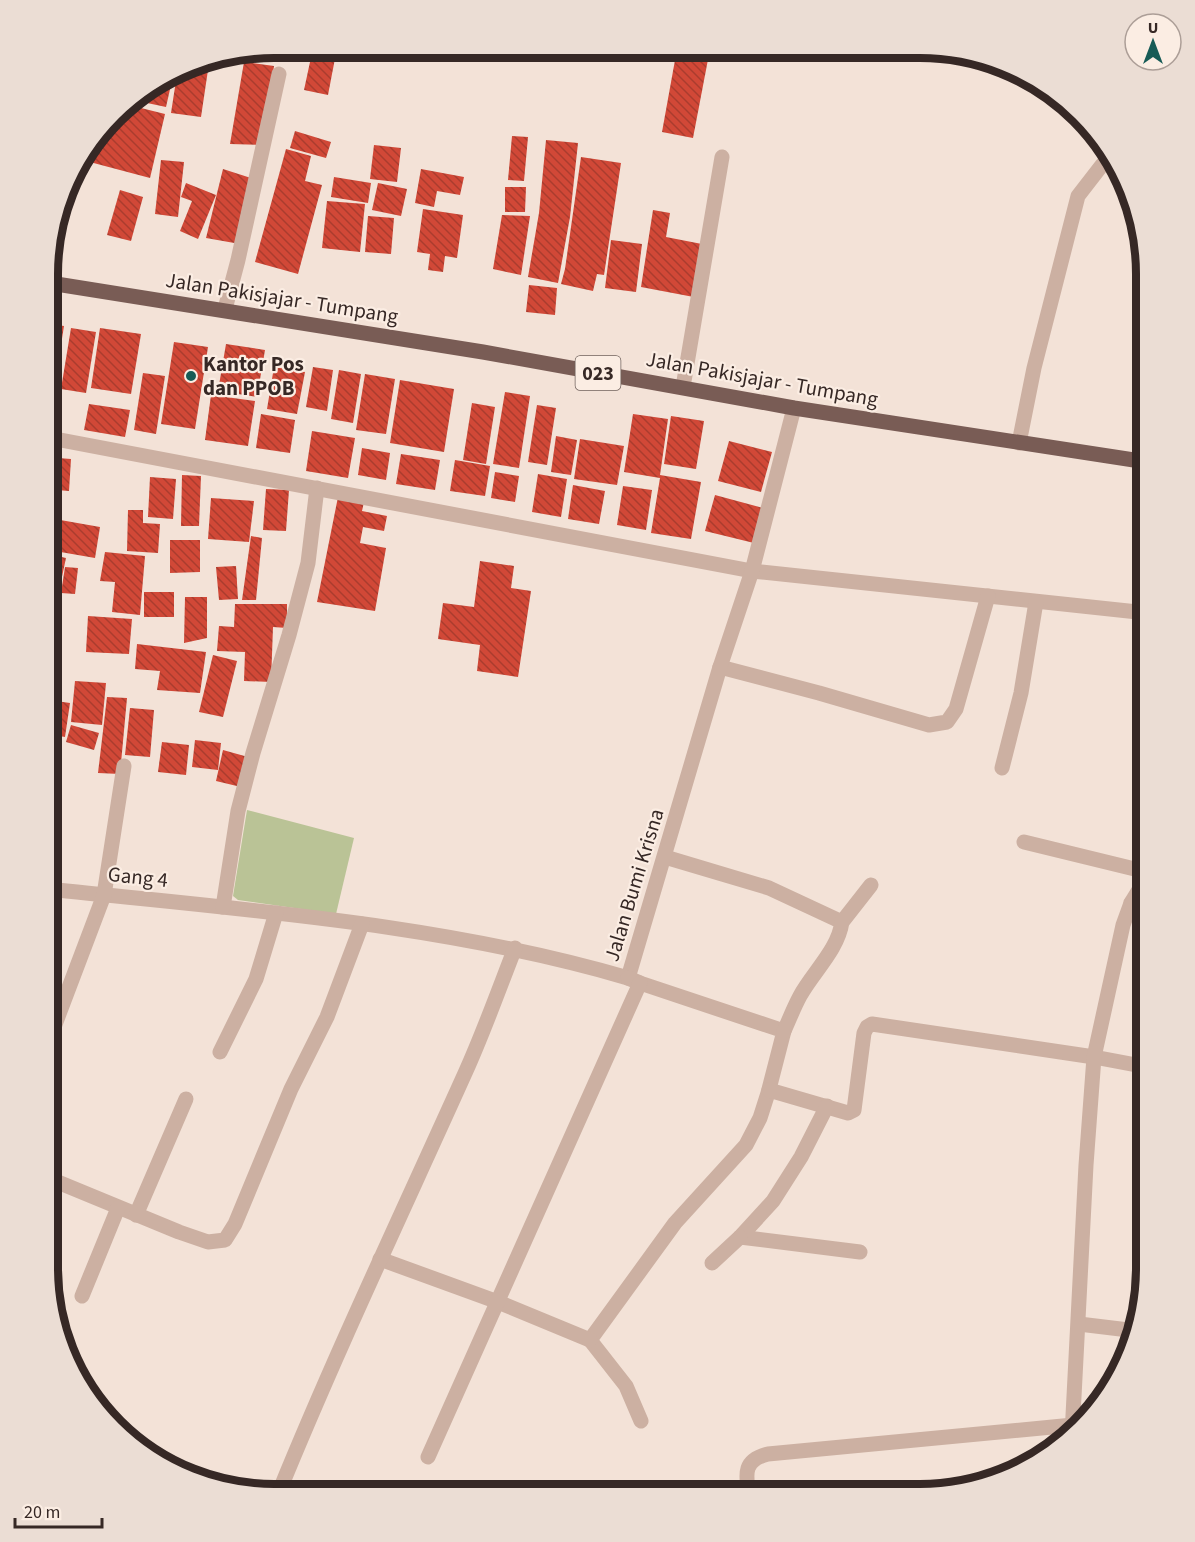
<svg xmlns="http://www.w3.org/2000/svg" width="1195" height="1542" font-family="'Source Sans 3',sans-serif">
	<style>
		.green { fill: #bac396 }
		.building { fill: url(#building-back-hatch) }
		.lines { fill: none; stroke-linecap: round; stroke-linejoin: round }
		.lane { stroke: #ccb0a2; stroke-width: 15 }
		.street { stroke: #ccb0a2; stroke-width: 15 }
		.primary { stroke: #795c55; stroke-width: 15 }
		.poi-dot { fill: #175b56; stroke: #fbede3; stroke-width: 2 }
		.labels { text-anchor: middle; stroke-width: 4.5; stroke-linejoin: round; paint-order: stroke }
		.shield { fill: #fbede3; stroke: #71635e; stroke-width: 1.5 }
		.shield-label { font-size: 20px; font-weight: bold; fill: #362825 }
		.street-label { font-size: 21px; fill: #362825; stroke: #fbede3 }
		.poi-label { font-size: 21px; font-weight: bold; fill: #362825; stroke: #fbede3; text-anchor: start }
		.rim { fill: none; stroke: #362825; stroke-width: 8 }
	</style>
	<defs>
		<pattern id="building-back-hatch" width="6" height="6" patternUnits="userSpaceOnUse" patternTransform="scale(1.5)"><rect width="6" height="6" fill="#d14837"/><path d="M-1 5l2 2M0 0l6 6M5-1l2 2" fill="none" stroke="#aa3c2e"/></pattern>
	</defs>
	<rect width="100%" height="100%" fill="#f3e2d7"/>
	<!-- green -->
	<path class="green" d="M 247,810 L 354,838 L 336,914 L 238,900 L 233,896 Z"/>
	<!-- building -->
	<g class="building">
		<path d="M 274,48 L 293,48 L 292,57 L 254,52 Z"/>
		<path d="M 313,48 L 337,48 L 328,95 L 304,90 Z"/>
		<path d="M 677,49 L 710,49 L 693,138 L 662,132 Z"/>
		<path d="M 244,62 L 274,66 L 262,145 L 230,144 Z"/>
		<path d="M 189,67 L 208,70 L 201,117 L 171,113 L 177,74 Z"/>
		<path d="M 173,76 L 166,107 L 133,100 L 156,86 Z"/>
		<path d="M 125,104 L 165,114 L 150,178 L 86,161 L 90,147 Z"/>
		<path d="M 295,131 L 331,142 L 326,158 L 290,148 Z"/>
		<path d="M 512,136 L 528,137 L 524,181 L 508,180 Z"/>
		<path d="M 546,140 L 578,143 L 570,217 L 558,283 L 528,277 L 539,213 Z"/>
		<path d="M 374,145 L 401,148 L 397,182 L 370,179 Z"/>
		<path d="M 286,149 L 311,156 L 305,181 L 322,185 L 298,274 L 255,262 Z"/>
		<path d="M 85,153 L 81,169 L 76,167 L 78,161 Z"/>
		<path d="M 581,157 L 621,163 L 604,275 L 597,274 L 593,291 L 561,284 L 565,269 Z"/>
		<path d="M 161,160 L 184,162 L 178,217 L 155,214 Z"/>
		<path d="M 223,169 L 254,179 L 240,244 L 206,238 Z"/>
		<path d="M 421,169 L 464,177 L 460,195 L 437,191 L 434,207 L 415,203 Z"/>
		<path d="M 334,177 L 371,183 L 368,203 L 331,197 Z"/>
		<path d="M 186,183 L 216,195 L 198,239 L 180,231 L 192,201 L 181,197 Z"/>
		<path d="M 378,183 L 407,189 L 401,216 L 372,210 Z"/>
		<path d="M 505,187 L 526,187 L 525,212 L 505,212 Z"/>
		<path d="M 120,190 L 143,197 L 131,241 L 107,235 Z"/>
		<path d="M 327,201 L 365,204 L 360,252 L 322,248 Z"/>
		<path d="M 423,209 L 463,215 L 457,258 L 445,256 L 443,272 L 428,270 L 430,254 L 417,252 Z"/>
		<path d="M 653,210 L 670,213 L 666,237 L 707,245 L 699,298 L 641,287 Z"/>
		<path d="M 502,215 L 530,216 L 521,275 L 493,269 Z"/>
		<path d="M 368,216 L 394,218 L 391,254 L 365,252 Z"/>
		<path d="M 611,240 L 642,244 L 636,292 L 605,288 Z"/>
		<path d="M 529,285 L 557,288 L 555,315 L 526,312 Z"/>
		<path d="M 50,324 L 64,326 L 51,408 L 50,408 Z"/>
		<path d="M 71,328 L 96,332 L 86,393 L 61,389 Z"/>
		<path d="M 100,328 L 141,334 L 131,394 L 91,388 Z"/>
		<path d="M 174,342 L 208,347 L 195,429 L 161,424 Z"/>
		<path d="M 226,344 L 265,350 L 257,397 L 218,391 Z"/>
		<path d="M 274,367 L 305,372 L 297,414 L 267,409 Z"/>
		<path d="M 313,367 L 333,370 L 327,411 L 306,407 Z"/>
		<path d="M 339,370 L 361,374 L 353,423 L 331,419 Z"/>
		<path d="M 143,373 L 165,376 L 156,434 L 134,430 Z"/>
		<path d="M 365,374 L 395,379 L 386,434 L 356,430 Z"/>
		<path d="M 400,380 L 454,389 L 444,452 L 390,443 Z"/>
		<path d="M 505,392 L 530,396 L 519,468 L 493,464 Z"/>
		<path d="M 211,395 L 255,401 L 248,446 L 205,440 Z"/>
		<path d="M 472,403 L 495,407 L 486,464 L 463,460 Z"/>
		<path d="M 89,404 L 130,410 L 125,437 L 84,430 Z"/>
		<path d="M 537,405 L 556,408 L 547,465 L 528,462 Z"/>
		<path d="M 261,414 L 295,420 L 290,453 L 256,448 Z"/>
		<path d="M 633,414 L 668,419 L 660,475 L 701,482 L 691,539 L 651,533 L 660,478 L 624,472 Z"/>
		<path d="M 671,416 L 704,421 L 696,469 L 664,464 Z"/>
		<path d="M 312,431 L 355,438 L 348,478 L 306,471 Z"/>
		<path d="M 556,436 L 577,440 L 571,475 L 551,472 Z"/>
		<path d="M 580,439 L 624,446 L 617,485 L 574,479 Z"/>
		<path d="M 729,441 L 772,452 L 761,492 L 718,481 Z"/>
		<path d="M 362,448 L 390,453 L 386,480 L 358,475 Z"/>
		<path d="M 401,454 L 440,460 L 435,490 L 396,484 Z"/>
		<path d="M 50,458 L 54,458 L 53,513 L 49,513 Z"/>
		<path d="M 58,458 L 71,459 L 69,491 L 57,490 Z"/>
		<path d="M 455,460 L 490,466 L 485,496 L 450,491 Z"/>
		<path d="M 495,472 L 519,476 L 515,502 L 491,498 Z"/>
		<path d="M 538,474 L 567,479 L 561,517 L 532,512 Z"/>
		<path d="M 182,475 L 201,476 L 199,526 L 181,526 Z"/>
		<path d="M 150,477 L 176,479 L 173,519 L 148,517 Z"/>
		<path d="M 573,485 L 605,491 L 599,524 L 568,519 Z"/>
		<path d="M 623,486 L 652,490 L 646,530 L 617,525 Z"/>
		<path d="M 266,489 L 289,490 L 286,531 L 263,530 Z"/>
		<path d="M 715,495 L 763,508 L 754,543 L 705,531 Z"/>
		<path d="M 338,497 L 364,502 L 362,511 L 387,516 L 384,531 L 363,527 L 360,543 L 386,548 L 375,611 L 317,602 Z"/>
		<path d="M 211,498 L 254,501 L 249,542 L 208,539 Z"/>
		<path d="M 128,510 L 143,510 L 143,523 L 160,524 L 158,553 L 127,551 Z"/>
		<path d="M 49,518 L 100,527 L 95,558 L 49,550 Z"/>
		<path d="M 251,536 L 262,538 L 256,600 L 242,600 Z"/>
		<path d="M 170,540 L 200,540 L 200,572 L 170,573 Z"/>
		<path d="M 105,552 L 145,556 L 140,615 L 112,612 L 115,582 L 100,581 Z"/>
		<path d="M 49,554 L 66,558 L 57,600 L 49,598 Z"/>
		<path d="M 480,561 L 514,566 L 511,588 L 531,591 L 518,677 L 477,671 L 480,645 L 438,639 L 443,603 L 474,607 Z"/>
		<path d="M 236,566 L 238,599 L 219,600 L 216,567 Z"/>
		<path d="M 65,567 L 78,568 L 75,594 L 61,593 Z"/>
		<rect x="144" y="592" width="30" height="25"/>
		<path d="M 185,597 L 207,597 L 207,638 L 184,643 Z"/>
		<path d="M 235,604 L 287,604 L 287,628 L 273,627 L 271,682 L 244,681 L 245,652 L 217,651 L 219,626 L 234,627 Z"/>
		<path d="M 88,616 L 132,619 L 129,654 L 86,652 Z"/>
		<path d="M 137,644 L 206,652 L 200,693 L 157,690 L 160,671 L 135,669 Z"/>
		<path d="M 213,655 L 237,661 L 223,717 L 199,712 Z"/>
		<path d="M 75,681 L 106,683 L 102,725 L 71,722 Z"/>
		<path d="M 107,697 L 127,698 L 120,774 L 98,773 Z"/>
		<path d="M 49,700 L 70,703 L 65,737 L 49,734 Z"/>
		<path d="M 130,708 L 154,710 L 150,757 L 125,755 Z"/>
		<path d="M 71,725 L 99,733 L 94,750 L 66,742 Z"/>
		<path d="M 195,740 L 221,743 L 218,770 L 192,767 Z"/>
		<path d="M 162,742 L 189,745 L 186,775 L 158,772 Z"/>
		<path d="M 223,750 L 248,757 L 241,787 L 216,781 Z"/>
	</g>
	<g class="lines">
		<!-- lane -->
		<g class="lane">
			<path d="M 225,309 L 238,260 L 279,74"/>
			<path d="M 683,387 L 722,157"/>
			<path d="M 1019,443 L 1034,368 L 1078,196 L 1102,165 L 1114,160"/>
		</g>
		<!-- street -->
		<g class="street">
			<path d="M 50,438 L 752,571 L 1147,613"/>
			<path d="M 720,667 L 819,693 L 929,725 L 947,722 L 956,709 L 988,596"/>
			<path d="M 1002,768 L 1021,693 L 1036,602"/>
			<path d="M 1024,842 L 1147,872"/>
			<path d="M 665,857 L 769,888 L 842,922"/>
			<path d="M 49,889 C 243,910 440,923 628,978 L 720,667 L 752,571 L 794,408"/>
			<path d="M 1131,903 L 1147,909"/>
			<path d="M 223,907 L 238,811 L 253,753 L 289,635 L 308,563 L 317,488"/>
			<path d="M 628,978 L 640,983 L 784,1031 L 768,1093 L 760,1118 L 746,1145 L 675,1223 L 590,1340 L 626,1386 L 641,1421"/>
			<path d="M 784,1031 C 789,1020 794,1007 800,996 C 813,972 838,950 842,922 L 871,885"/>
			<path d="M 48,1043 L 104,895 L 124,766"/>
			<path d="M 220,1052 L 256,979 L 276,913"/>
			<path d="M 769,1090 L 848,1113 L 854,1110 L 864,1033 L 867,1027 L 872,1024 L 1094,1057 L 1147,1067"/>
			<path d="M 827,1106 L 801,1157 L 773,1201 L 740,1237 L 860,1252"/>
			<path d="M 48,1178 L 179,1232 L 208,1242 L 225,1240 L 235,1224 L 291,1089 L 327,1017 L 362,924"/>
			<path d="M 136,1215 L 186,1099"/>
			<path d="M 380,1259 L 498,1302 L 590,1340"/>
			<path d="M 712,1263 L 740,1237"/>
			<path d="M 82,1296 L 118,1208"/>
			<path d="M 1079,1324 L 1137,1331"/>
			<path d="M 1072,1435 L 1086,1165 L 1094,1057 L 1123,925 L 1131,903 L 1147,877"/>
			<path d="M 428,1457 L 640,983"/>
			<path d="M 279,1492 C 337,1350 403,1211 466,1071 C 484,1031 499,989 515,948"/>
			<path d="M 749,1494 C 745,1473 744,1460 768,1454 L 1073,1425"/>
		</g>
		<!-- primary -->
		<path class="primary" d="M 50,283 L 483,352 L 794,408 L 1147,462"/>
	</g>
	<!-- markers -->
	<circle class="poi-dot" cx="191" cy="376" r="6"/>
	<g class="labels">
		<!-- shield labels -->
		<rect class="shield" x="575.5" y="356" width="45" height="34" rx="4.5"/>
		<g class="shield-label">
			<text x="598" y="380">023</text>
		</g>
		<!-- street labels -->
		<g class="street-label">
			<text transform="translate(282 298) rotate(9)" y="7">Jalan Pakisjajar - Tumpang</text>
			<text transform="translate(762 379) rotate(10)" y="7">Jalan Pakisjajar - Tumpang</text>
			<text transform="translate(138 877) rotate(6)" y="7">Gang 4</text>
			<text transform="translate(634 885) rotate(-73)" y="7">Jalan Bumi Krisna</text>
		</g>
		<!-- poi labels -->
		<g class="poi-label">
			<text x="203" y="371">Kantor Pos<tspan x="203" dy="24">dan PPOB</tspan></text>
		</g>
	</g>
	<!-- crop -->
	<path d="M0 0H1195V1542H0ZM274 58H920A216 216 0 0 1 1136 274V1268A216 216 0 0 1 920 1484H274A216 216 0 0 1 58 1268V274A216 216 0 0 1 274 58Z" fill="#ebddd4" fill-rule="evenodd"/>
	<path class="rim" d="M274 58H920A216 216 0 0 1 1136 274V1268A216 216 0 0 1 920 1484H274A216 216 0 0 1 58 1268V274A216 216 0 0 1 274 58Z"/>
	<!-- north arrow -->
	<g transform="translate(1153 42)"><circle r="28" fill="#fbede3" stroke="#ac9e97" stroke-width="1.5"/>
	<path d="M0-4.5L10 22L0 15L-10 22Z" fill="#175b56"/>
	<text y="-9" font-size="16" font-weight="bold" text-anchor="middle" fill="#362825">U</text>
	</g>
	<!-- scale -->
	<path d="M15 1518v9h87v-9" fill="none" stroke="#362825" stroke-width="3"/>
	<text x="24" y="1518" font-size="18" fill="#362825" stroke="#fbede3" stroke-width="4.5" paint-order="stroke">20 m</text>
</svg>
